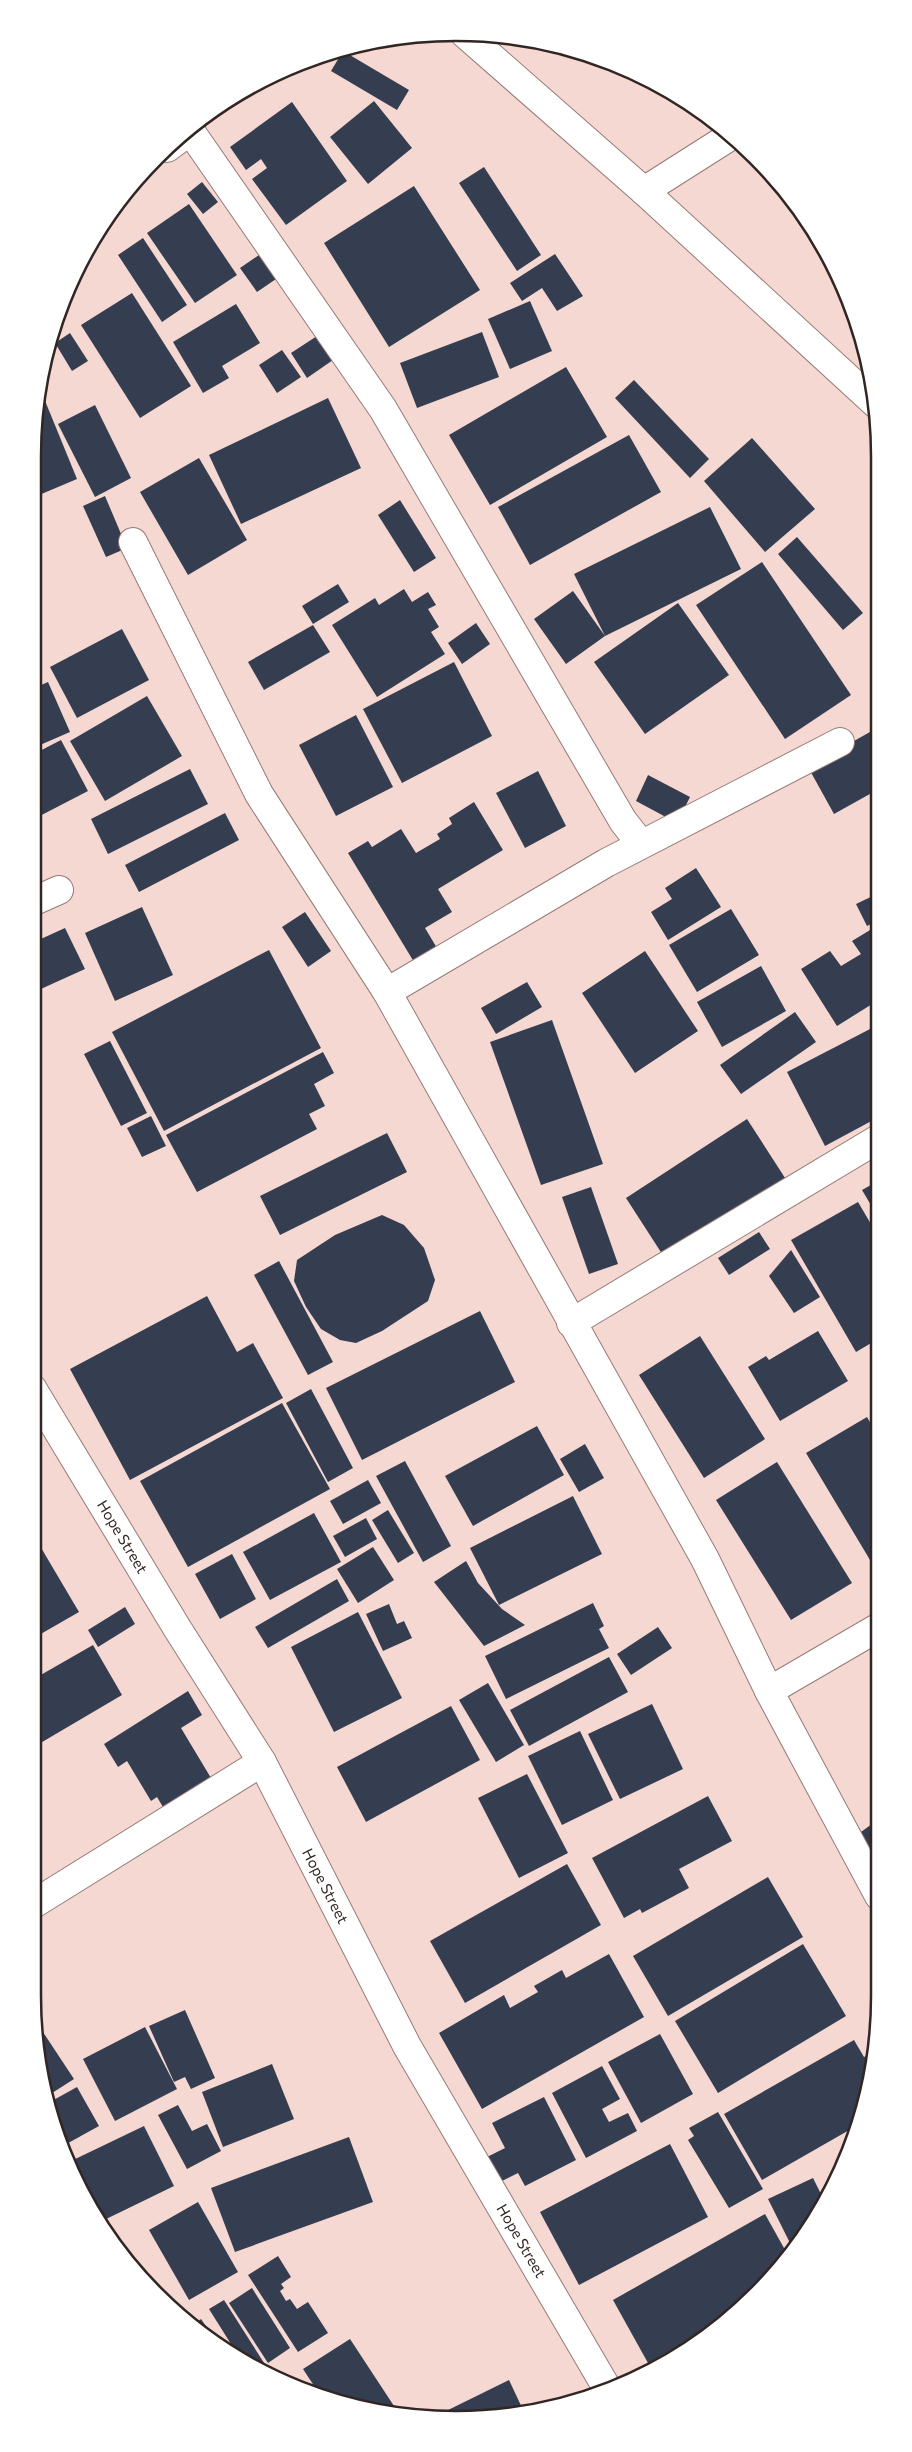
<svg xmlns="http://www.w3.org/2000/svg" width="912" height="2452" font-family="Commissioner,sans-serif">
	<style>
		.building { fill: #353d50 }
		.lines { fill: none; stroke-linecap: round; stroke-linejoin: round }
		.minor-casing { stroke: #967b76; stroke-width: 30 }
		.minor { stroke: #fff; stroke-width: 28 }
		.labels { text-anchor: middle; stroke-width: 5; stroke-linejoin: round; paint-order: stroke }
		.street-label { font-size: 15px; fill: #312624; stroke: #fff }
		.rim { fill: none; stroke: #312624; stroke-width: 2.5 }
	</style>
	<rect width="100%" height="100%" fill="#f6d8d2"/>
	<!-- building -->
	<g class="building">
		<path d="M 343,51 L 409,90 L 397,110 L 331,71 Z"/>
		<path d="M 374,101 L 412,148 L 368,184 L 330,137 Z"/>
		<path d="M 292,102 L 347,181 L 286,225 L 252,179 L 267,168 L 261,159 L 246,170 L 230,147 Z"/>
		<path d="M 484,167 L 541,255 L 517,271 L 459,183 Z"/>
		<path d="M 202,182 L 218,202 L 203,214 L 187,194 Z"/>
		<path d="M 414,186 L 480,290 L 389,347 L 324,243 Z"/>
		<path d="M 189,204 L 237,275 L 195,303 L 147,233 Z"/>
		<path d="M 143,238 L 187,305 L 162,322 L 118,255 Z"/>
		<path d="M 555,254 L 583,296 L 557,311 L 542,288 L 522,301 L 510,283 Z"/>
		<path d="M 259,255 L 276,279 L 257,292 L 240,268 Z"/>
		<path d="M 132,293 L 191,386 L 140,418 L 81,325 Z"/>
		<path d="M 530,301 L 552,351 L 510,369 L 488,319 Z"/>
		<path d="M 236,304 L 260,343 L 222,366 L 229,378 L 203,393 L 173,342 Z"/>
		<path d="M 482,332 L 499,377 L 417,408 L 400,363 Z"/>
		<path d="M 70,333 L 88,361 L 72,371 L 55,343 Z"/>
		<path d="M 317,336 L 333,360 L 307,378 L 291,353 Z"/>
		<path d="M 282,350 L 301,377 L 277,393 L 259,365 Z"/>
		<path d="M 566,367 L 607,437 L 490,505 L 449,435 Z"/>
		<path d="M 634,380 L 709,459 L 690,478 L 615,398 Z"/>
		<path d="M 41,391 L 77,479 L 32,498 L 32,456 Z"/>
		<path d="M 328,398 L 361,468 L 241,524 L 209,455 Z"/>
		<path d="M 95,405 L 131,478 L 95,497 L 58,424 Z"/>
		<path d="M 629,435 L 661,492 L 530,565 L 498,507 Z"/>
		<path d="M 752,438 L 815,509 L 765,552 L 704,481 Z"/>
		<path d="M 199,458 L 247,540 L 188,575 L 140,492 Z"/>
		<path d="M 105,496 L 127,548 L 106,557 L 83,506 Z"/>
		<path d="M 400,500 L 436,558 L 414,572 L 378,515 Z"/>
		<path d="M 710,507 L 741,569 L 605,636 L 566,664 L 534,619 L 573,591 L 605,636 L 574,574 Z"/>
		<path d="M 797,537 L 863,613 L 843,630 L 778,554 Z"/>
		<path d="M 762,562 L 851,695 L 785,739 L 696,605 Z"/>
		<path d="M 338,584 L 349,602 L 313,624 L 302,606 Z"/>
		<path d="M 404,589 L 412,602 L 428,592 L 436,605 L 428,609 L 439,627 L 431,632 L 445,654 L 377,697 L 332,625 L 375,598 L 379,605 Z"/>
		<path d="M 678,603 L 729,675 L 645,734 L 594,662 Z"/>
		<path d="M 32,605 L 42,628 L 32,632 Z"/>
		<path d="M 476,623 L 490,644 L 462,664 L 448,643 Z"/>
		<path d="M 313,625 L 330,652 L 264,690 L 248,662 Z"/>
		<path d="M 122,629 L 149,680 L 77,718 L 50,667 Z"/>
		<path d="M 454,662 L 492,736 L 402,783 L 363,709 Z"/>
		<path d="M 48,682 L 70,732 L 40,745 L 32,728 L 32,689 Z"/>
		<path d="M 147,696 L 182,756 L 105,801 L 70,741 Z"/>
		<path d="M 356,715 L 393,787 L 336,816 L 299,745 Z"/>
		<path d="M 877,728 L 877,790 L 834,814 L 808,767 Z"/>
		<path d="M 32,738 L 38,747 L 32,750 Z"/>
		<path d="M 61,740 L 88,791 L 32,820 L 32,755 Z"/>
		<path d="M 190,769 L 208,804 L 108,854 L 91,819 Z"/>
		<path d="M 538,771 L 566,826 L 525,848 L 496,793 Z"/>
		<path d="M 648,775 L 690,797 L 677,823 L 636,801 Z"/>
		<path d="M 474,802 L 503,850 L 438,889 L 452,912 L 425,928 L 437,948 L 414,962 L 348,853 L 368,841 L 372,847 L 401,829 L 416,853 L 440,839 L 437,834 L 452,824 L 449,818 Z"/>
		<path d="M 225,813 L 239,840 L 139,892 L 125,865 Z"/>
		<path d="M 696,868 L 721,907 L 668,940 L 651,912 L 672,899 L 665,888 Z"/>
		<path d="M 877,894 L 877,921 L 867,926 L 856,904 Z"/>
		<path d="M 142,907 L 173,975 L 115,1001 L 85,933 Z"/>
		<path d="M 731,909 L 759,955 L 697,992 L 669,945 Z"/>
		<path d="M 305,912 L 331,951 L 308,967 L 282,927 Z"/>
		<path d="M 875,927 L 877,930 L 877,1001 L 837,1026 L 801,969 L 830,951 L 841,966 L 861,954 L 852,941 Z"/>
		<path d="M 65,928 L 85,969 L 32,993 L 32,943 Z"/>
		<path d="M 269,950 L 321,1048 L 164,1131 L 112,1032 Z"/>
		<path d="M 645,951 L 698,1031 L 635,1073 L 582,993 Z"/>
		<path d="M 761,966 L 786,1011 L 722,1047 L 697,1002 Z"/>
		<path d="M 527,982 L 542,1007 L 496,1034 L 481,1008 Z"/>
		<path d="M 795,1012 L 816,1042 L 741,1094 L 720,1065 Z"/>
		<path d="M 552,1020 L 603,1164 L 541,1185 L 490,1042 Z"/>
		<path d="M 872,1028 L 877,1038 L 877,1118 L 825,1146 L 787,1072 Z"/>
		<path d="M 110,1041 L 147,1113 L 121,1126 L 84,1054 Z"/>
		<path d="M 323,1052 L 334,1073 L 314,1084 L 325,1106 L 309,1114 L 317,1129 L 197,1192 L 166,1135 Z"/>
		<path d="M 151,1116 L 166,1146 L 142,1157 L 127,1128 Z"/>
		<path d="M 747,1119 L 787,1181 L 666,1260 L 626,1198 Z"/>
		<path d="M 387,1133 L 407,1172 L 280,1235 L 260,1196 Z"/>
		<path d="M 878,1181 L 878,1217 L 862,1190 Z"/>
		<path d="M 591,1187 L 618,1264 L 589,1274 L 562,1197 Z"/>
		<path d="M 858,1202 L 878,1236 L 878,1339 L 856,1352 L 791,1240 Z"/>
		<path d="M 382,1215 L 404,1225 L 424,1248 L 435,1280 L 428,1301 L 382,1331 L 356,1343 L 340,1340 L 321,1329 L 306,1307 L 294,1281 L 297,1260 L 335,1235 Z"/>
		<path d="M 759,1232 L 770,1249 L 729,1275 L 718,1258 Z"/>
		<path d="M 791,1250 L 820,1297 L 794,1313 L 769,1276 Z"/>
		<path d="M 279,1261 L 333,1362 L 308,1375 L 254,1275 Z"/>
		<path d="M 207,1296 L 237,1352 L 253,1343 L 283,1398 L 130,1480 L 70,1369 Z"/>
		<path d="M 480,1311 L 515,1382 L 362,1460 L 326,1388 Z"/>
		<path d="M 818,1331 L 848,1381 L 780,1421 L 748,1367 L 766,1356 L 769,1360 Z"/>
		<path d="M 700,1336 L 765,1439 L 704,1478 L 639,1375 Z"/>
		<path d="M 311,1389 L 353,1468 L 328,1482 L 286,1403 Z"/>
		<path d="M 282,1403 L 330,1489 L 188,1567 L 140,1481 Z"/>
		<path d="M 867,1417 L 878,1436 L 879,1575 L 806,1453 Z"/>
		<path d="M 537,1426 L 564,1475 L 473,1526 L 445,1476 Z"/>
		<path d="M 585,1444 L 604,1478 L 579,1492 L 560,1459 Z"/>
		<path d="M 405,1461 L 451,1546 L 423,1562 L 376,1476 Z"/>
		<path d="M 777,1462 L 852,1583 L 791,1620 L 716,1500 Z"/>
		<path d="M 368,1480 L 381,1503 L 343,1524 L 330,1501 Z"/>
		<path d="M 573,1496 L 602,1554 L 499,1605 L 470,1548 Z"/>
		<path d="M 388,1510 L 414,1553 L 398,1563 L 372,1520 Z"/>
		<path d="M 314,1513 L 341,1562 L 270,1600 L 243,1552 Z"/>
		<path d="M 366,1518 L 377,1539 L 345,1557 L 333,1536 Z"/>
		<path d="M 40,1546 L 79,1612 L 32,1639 L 32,1550 Z"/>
		<path d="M 373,1547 L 394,1580 L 358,1603 L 337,1569 Z"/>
		<path d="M 232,1554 L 256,1599 L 220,1619 L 195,1574 Z"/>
		<path d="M 466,1561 L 478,1583 L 502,1609 L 525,1625 L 484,1646 L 434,1582 Z"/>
		<path d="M 337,1579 L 349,1601 L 268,1648 L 255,1627 Z"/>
		<path d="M 593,1603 L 604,1626 L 599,1629 L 609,1648 L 506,1699 L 485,1656 Z"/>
		<path d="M 389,1604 L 397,1624 L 404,1621 L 412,1638 L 383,1651 L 366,1614 Z"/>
		<path d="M 125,1607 L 135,1624 L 98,1647 L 88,1630 Z"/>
		<path d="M 358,1612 L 402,1698 L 334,1732 L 291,1647 Z"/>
		<path d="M 658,1627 L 672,1648 L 631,1675 L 617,1654 Z"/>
		<path d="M 93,1645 L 122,1695 L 32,1748 L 32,1680 Z"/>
		<path d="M 609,1657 L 628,1692 L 529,1746 L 510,1710 Z"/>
		<path d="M 488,1683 L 524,1745 L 496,1762 L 459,1700 Z"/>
		<path d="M 188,1691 L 202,1715 L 181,1728 L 211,1778 L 163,1807 L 157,1797 L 151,1801 L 127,1761 L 118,1767 L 104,1744 Z"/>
		<path d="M 652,1704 L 683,1769 L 620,1799 L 588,1734 Z"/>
		<path d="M 451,1706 L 480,1760 L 366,1822 L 337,1767 Z"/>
		<path d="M 580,1731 L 613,1800 L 562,1825 L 528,1756 Z"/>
		<path d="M 527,1774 L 568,1853 L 519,1878 L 478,1798 Z"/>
		<path d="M 708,1796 L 732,1841 L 679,1869 L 689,1888 L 642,1913 L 640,1909 L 624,1918 L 592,1858 Z"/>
		<path d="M 879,1819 L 879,1874 L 854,1837 Z"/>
		<path d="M 567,1864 L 601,1925 L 465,2003 L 430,1941 Z"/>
		<path d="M 768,1877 L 803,1937 L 668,2016 L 633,1956 Z"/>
		<path d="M 803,1944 L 846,2016 L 718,2093 L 675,2021 Z"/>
		<path d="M 609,1954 L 644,2017 L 482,2109 L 439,2033 L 504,1995 L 510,2008 L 538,1992 L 534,1986 L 562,1970 L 566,1978 Z"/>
		<path d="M 185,2010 L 215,2078 L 191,2089 L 185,2077 L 174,2082 L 149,2026 Z"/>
		<path d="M 37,2023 L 74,2079 L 49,2095 Z"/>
		<path d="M 145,2027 L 177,2089 L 115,2121 L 83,2059 Z"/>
		<path d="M 660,2034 L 693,2094 L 641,2123 L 608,2062 Z"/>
		<path d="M 854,2040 L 864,2057 L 872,2053 L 865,2106 L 858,2125 L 762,2180 L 724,2114 Z"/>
		<path d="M 272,2064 L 294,2119 L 223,2147 L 202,2092 Z"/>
		<path d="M 602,2066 L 620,2099 L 602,2109 L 609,2122 L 628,2113 L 637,2131 L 586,2158 L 552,2093 Z"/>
		<path d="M 77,2087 L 99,2126 L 61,2147 L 55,2132 L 50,2102 Z"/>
		<path d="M 544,2097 L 576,2160 L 525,2186 L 518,2173 L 500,2182 L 487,2157 L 505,2148 L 492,2123 Z"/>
		<path d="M 178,2105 L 192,2131 L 207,2124 L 221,2151 L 187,2169 L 158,2115 Z"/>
		<path d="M 718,2112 L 763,2189 L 729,2208 L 688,2140 L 694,2136 L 689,2128 Z"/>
		<path d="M 144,2126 L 174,2186 L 100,2222 L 89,2207 L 69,2162 Z"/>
		<path d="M 349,2137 L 373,2202 L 235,2252 L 211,2188 Z"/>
		<path d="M 670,2144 L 708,2217 L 579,2285 L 540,2212 Z"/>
		<path d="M 813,2178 L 825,2202 L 794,2251 L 768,2199 Z"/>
		<path d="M 198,2202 L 238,2272 L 189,2300 L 149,2230 Z"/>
		<path d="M 765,2214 L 789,2257 L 716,2325 L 648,2363 L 613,2300 Z"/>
		<path d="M 278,2256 L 291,2277 L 281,2284 L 284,2288 L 280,2291 L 286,2301 L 290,2299 L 297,2309 L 308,2302 L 328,2333 L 298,2352 L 248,2275 Z"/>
		<path d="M 252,2288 L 290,2348 L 268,2363 L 229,2303 Z"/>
		<path d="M 224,2300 L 266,2366 L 260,2370 L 241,2360 L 209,2309 Z"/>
		<path d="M 201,2319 L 212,2335 L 211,2336 L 196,2323 Z"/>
		<path d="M 350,2339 L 394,2406 L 385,2412 L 322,2398 L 303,2369 Z"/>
		<path d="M 509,2380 L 524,2412 L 438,2415 Z"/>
	</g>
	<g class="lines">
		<defs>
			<g id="minor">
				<path d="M 465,34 L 644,191 L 876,404"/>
				<path d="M 189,129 L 383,409 L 623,821 L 641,844"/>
				<path d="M 167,148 L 191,130"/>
				<path d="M 644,191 L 729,137"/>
				<path d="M 133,542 L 259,794 L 387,992 L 705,1559 L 769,1691 L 879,1896"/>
				<path d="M 32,902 L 59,890"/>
				<path d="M 387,992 L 606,863 L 840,742"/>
				<path d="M 571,1323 L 878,1139"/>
				<path d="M 32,1388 L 177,1628 L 262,1762 L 407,2046 L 608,2390"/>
				<path d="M 769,1691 L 879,1627"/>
				<path d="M 32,1905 L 262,1762"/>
			</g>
		</defs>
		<!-- minor casing -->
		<use href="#minor" class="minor-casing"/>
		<!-- minor -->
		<use href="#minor" class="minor"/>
	</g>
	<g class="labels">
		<!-- street labels -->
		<g class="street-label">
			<text transform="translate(122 1537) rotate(59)" y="5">Hope Street</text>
			<text transform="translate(325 1886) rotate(63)" y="5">Hope Street</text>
			<text transform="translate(521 2241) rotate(60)" y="5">Hope Street</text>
		</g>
	</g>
	<!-- crop -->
	<path d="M0 0H912V2452H0ZM456 41H456A415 415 0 0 1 871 456V1996A415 415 0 0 1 456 2411H456A415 415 0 0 1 41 1996V456A415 415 0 0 1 456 41Z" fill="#fff" fill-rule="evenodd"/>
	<path class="rim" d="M456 41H456A415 415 0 0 1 871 456V1996A415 415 0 0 1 456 2411H456A415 415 0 0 1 41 1996V456A415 415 0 0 1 456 41Z"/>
</svg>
